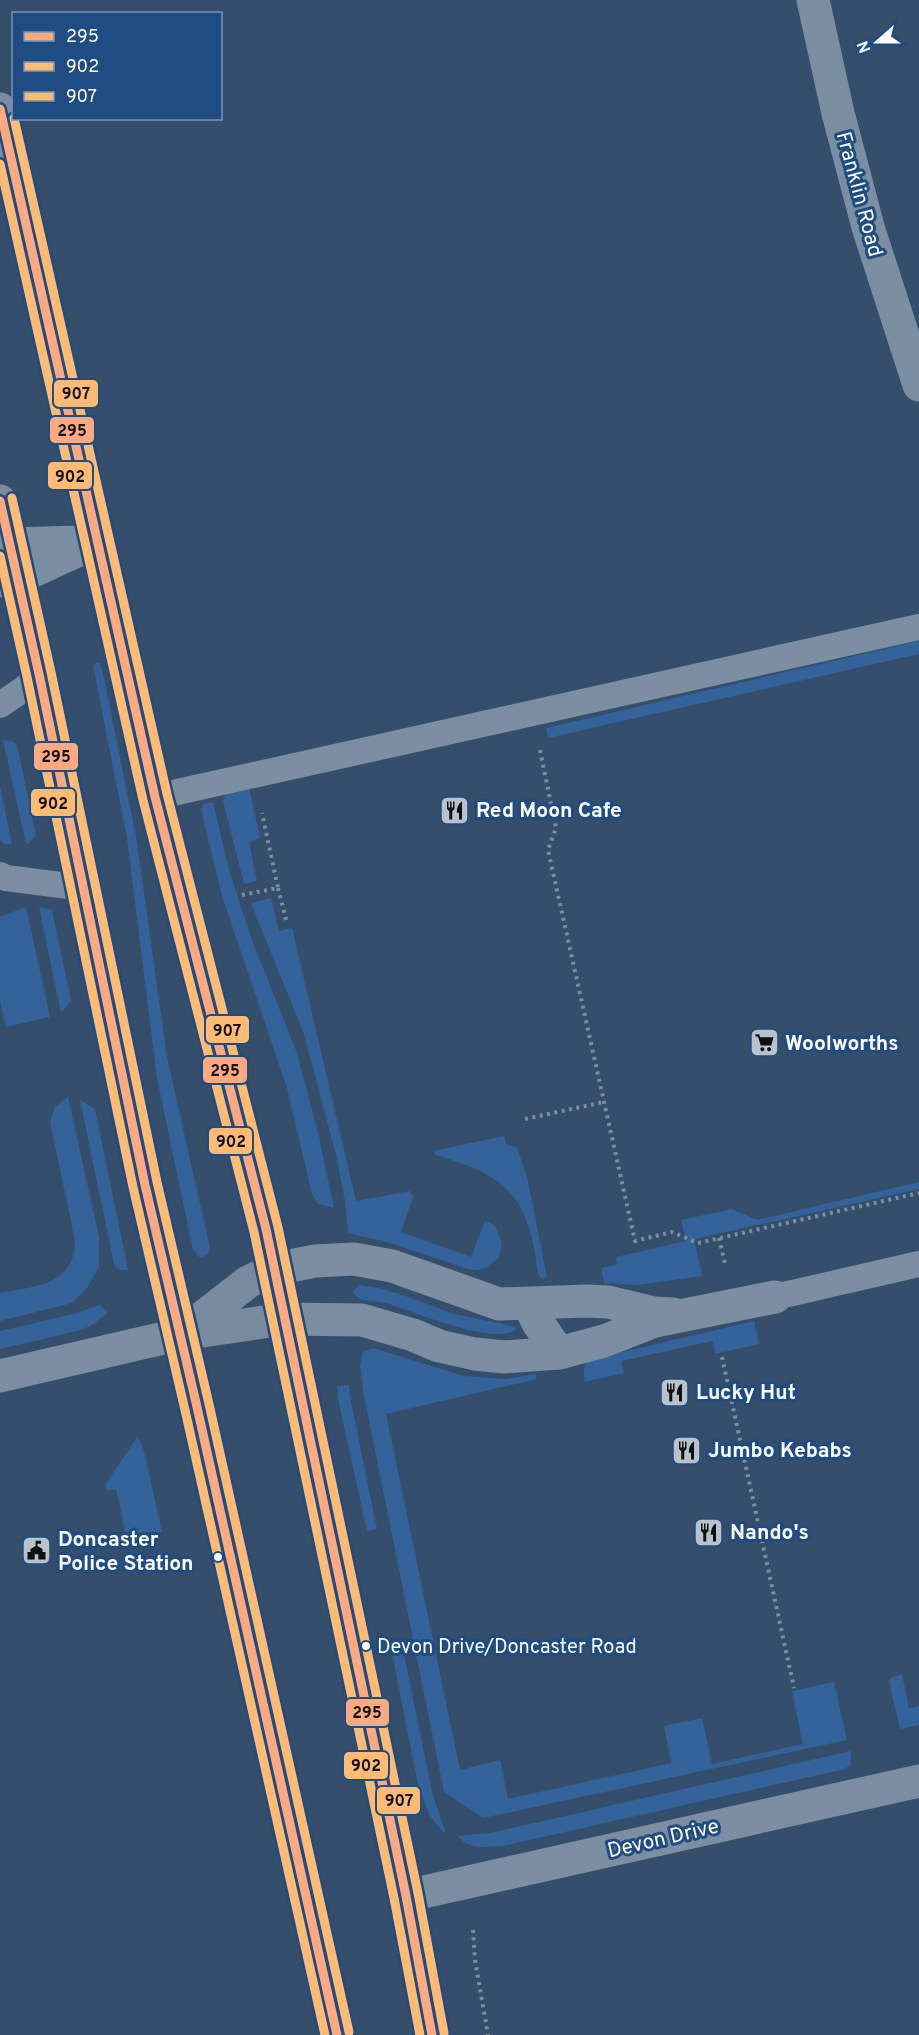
<svg xmlns="http://www.w3.org/2000/svg" width="919" height="2035" font-family="Overpass,sans-serif">
	<style>
		.green { fill: #33639a }
		.lines { fill: none; stroke-linecap: round; stroke-linejoin: round }
		.path { stroke: #7c8ea2; stroke-width: 4; stroke-dasharray: 3 4.5; stroke-linecap: butt }
		.service { stroke: #7c8ea2; stroke-width: 26 }
		.minor { stroke: #7c8ea2; stroke-width: 33 }
		.primary { stroke: #7b8b9f; stroke-width: 33 }
		.bus-1-casing { stroke: #1f4c83; stroke-width: 14 }
		.bus-2-casing { stroke: #1f4c83; stroke-width: 14 }
		.bus-3-casing { stroke: #1f4c83; stroke-width: 14 }
		.bus-1 { stroke: #ffa980; stroke-width: 9 }
		.bus-2 { stroke: #ffba73; stroke-width: 9 }
		.bus-3 { stroke: #ffba73; stroke-width: 9 }
		.bus-dot { fill: #fff; stroke: #1f4c83; stroke-width: 2 }
		.labels { text-anchor: middle; stroke-width: 6; stroke-linejoin: round; paint-order: stroke }
		.bus-label { font-size: 20px; fill: #fff; stroke: #1f4c83; text-anchor: start }
		.street-label { font-size: 21px; fill: #fff; stroke: #1f4c83 }
		.poi-label { font-size: 21px; font-weight: bold; fill: #fff; stroke: #1f4c83; text-anchor: start }
		.line-badge { stroke: #1f4c83; stroke-width: 2 }
		.pale-badge-label { font-size: 16px; text-anchor: middle; font-weight: bold; fill: #111 }
	</style>
	<rect width="100%" height="100%" fill="#354e6c"/>
	<!-- green -->
	<g class="green">
		<path d="M 919,641 L 919,654 L 548,738 L 546,728 Z"/>
		<path d="M 96,663 L 99,663 L 102,669 L 136,836 L 167,1057 L 210,1248 C 209,1254 206,1257 199,1257 L 193,1250 L 157,1078 L 127,838 L 94,670 L 94,666 Z"/>
		<path d="M 3,740 L 14,742 L 17,745 L 36,835 L 28,844 L 26,844 Z"/>
		<path d="M 0,786 L 12,844 L 5,844 L 0,840 Z"/>
		<path d="M 249,787 L 260,838 L 249,842 L 257,881 L 244,884 L 223,801 L 227,793 Z"/>
		<path d="M 213,802 L 228,866 L 250,935 L 297,1053 L 318,1133 L 334,1208 L 318,1204 L 312,1194 L 287,1088 L 222,896 L 201,810 L 204,804 Z"/>
		<path d="M 271,898 L 279,931 L 292,928 L 356,1201 L 410,1191 L 413,1197 L 401,1232 L 471,1257 L 485,1221 L 495,1225 L 502,1242 L 499,1258 L 485,1268 L 477,1270 L 468,1269 L 387,1242 L 348,1233 L 345,1201 L 336,1155 L 304,1034 L 251,903 Z"/>
		<path d="M 26,907 L 50,1017 L 6,1027 L 0,1001 L 0,917 Z"/>
		<path d="M 39,907 L 52,910 L 71,1001 L 61,1013 Z"/>
		<path d="M 68,1097 L 99,1237 L 99,1267 L 87,1288 L 72,1303 L 0,1321 L 0,1293 C 35,1286 75,1286 75,1240 L 50,1122 L 55,1107 Z"/>
		<path d="M 80,1100 L 95,1109 L 128,1270 L 120,1270 L 114,1264 Z"/>
		<path d="M 504,1136 L 506,1144 L 517,1148 L 527,1177 L 546,1273 L 546,1278 L 543,1280 C 536,1275 537,1263 535,1254 C 524,1188 496,1173 436,1155 L 433,1151 Z"/>
		<path d="M 919,1182 L 919,1189 L 694,1239 L 702,1276 L 637,1285 L 604,1283 L 601,1268 L 617,1265 L 616,1257 L 686,1241 L 681,1220 L 732,1209 L 757,1220 Z"/>
		<path d="M 359,1285 L 380,1288 L 400,1294 L 454,1314 L 512,1326 L 517,1329 C 493,1347 414,1311 386,1303 C 378,1301 366,1302 358,1298 C 355,1296 355,1295 353,1291 Z"/>
		<path d="M 100,1305 L 108,1313 L 92,1325 L 81,1330 L 0,1349 L 0,1331 L 73,1314 Z"/>
		<path d="M 754,1321 L 759,1344 L 715,1354 L 713,1341 L 621,1361 L 624,1373 L 585,1382 C 584,1373 582,1367 589,1360 Z"/>
		<path d="M 373,1348 L 464,1376 L 506,1379 L 535,1374 L 537,1377 L 533,1380 L 386,1414 L 460,1770 L 500,1760 L 508,1799 L 671,1763 L 664,1726 L 702,1718 L 712,1764 L 803,1744 L 792,1691 L 834,1682 L 847,1740 L 483,1818 L 444,1792 L 363,1391 L 360,1365 L 363,1352 Z"/>
		<path d="M 349,1385 L 351,1402 L 377,1529 L 367,1531 L 338,1399 L 337,1386 Z"/>
		<path d="M 138,1436 L 144,1451 L 162,1532 L 127,1539 L 116,1489 L 106,1491 L 105,1485 Z"/>
		<path d="M 403,1650 L 433,1796 L 446,1833 L 442,1831 L 430,1816 L 419,1789 L 392,1653 Z"/>
		<path d="M 902,1674 L 909,1708 L 919,1706 L 919,1725 L 900,1729 L 889,1682 L 891,1678 Z"/>
		<path d="M 851,1751 L 851,1764 L 845,1769 L 502,1846 C 487,1847 468,1850 458,1836 L 490,1833 Z"/>
	</g>
	<g class="lines">
		<!-- path -->
		<g class="path">
			<path d="M 540,750 L 556,828 L 548,850 L 635,1241 L 672,1232 L 698,1243 L 919,1193"/>
			<path d="M 278,888 L 286,920"/>
			<path d="M 242,895 L 278,888 L 262,813"/>
			<path d="M 525,1119 L 604,1102"/>
			<path d="M 719,1238 L 725,1264"/>
			<path d="M 722,1357 L 794,1688"/>
			<path d="M 473,1930 L 475,1960 L 488,2035"/>
		</g>
		<!-- service -->
		<g class="service">
			<path d="M 0,705 L 25,688 L 39,674"/>
			<path d="M 155,797 L 919,627"/>
			<path d="M 0,875 L 6,878 L 84,888"/>
			<path d="M 775,1297 L 919,1264"/>
		</g>
		<!-- minor -->
		<g class="minor">
			<path d="M 813,0 L 838,113 L 868,227 L 919,385"/>
			<path d="M 0,546 L 9,544 L 82,542"/>
			<path d="M 0,581 L 18,578 L 96,542"/>
			<path d="M 275,1269 L 315,1261 L 354,1259 L 392,1266 L 499,1304 L 588,1301 L 608,1302 L 654,1313 L 673,1314"/>
			<path d="M 529,1304 L 538,1323 L 559,1353"/>
			<path d="M 284,1319 L 362,1320 L 413,1335 L 439,1346 L 475,1354 L 504,1357 L 559,1353 L 604,1341 L 655,1321 L 775,1297"/>
			<path d="M 0,1376 L 181,1334"/>
			<path d="M 406,1896 L 919,1781"/>
		</g>
		<!-- primary -->
		<g class="primary">
			<path d="M 0,109 L 155,797 L 266,1229 L 353,1650 L 406,1896 L 432,2035"/>
			<path d="M 0,501 L 39,674 L 145,1185 L 197,1407 L 337,2035"/>
			<path d="M 181,1334 L 248,1282 L 275,1269"/>
			<path d="M 182,1334 L 284,1319"/>
		</g>
		<defs>
			<g id="bus-1">
				<path d="M 0,109 L 155,797 L 266,1229 L 406,1896 L 432,2035"/>
				<path d="M 0,501 L 39,674 L 145,1185 L 197,1407 L 337,2035"/>
			</g>
			<g id="bus-2">
				<path d="M 0,164 L 143,800 L 254,1232 L 394,1898 L 420,2035"/>
				<path d="M 0,556 L 27,677 L 133,1187 L 185,1410 L 325,2035"/>
			</g>
			<g id="bus-3">
				<path d="M 14,118 L 167,794 L 278,1227 L 418,1893 L 444,2033"/>
				<path d="M 12,498 L 51,672 L 157,1182 L 209,1404 L 349,2032"/>
			</g>
		</defs>
		<!-- bus-1 casing -->
		<use href="#bus-1" class="bus-1-casing"/>
		<!-- bus-2 casing -->
		<use href="#bus-2" class="bus-2-casing"/>
		<!-- bus-3 casing -->
		<use href="#bus-3" class="bus-3-casing"/>
		<!-- bus-1 -->
		<use href="#bus-1" class="bus-1"/>
		<!-- bus-2 -->
		<use href="#bus-2" class="bus-2"/>
		<!-- bus-3 -->
		<use href="#bus-3" class="bus-3"/>
	</g>
	<!-- icons -->
	<defs>
		<symbol id="restaurant-square" viewBox="-11 -11 22 22"><rect x="-9" y="-9" width="18" height="18" rx="4" fill="#b8c1cc" stroke="#1f4c83"/><path d="M-5-6h1v4h1v-4h1v4h1v-4h1v5L-1.5 .5V6h-2V.5L-5-1ZM5-6V6H3V1.5H1.5Q1.5-4 5-6Z" fill="#111"/></symbol>
		<symbol id="supermarket-square" viewBox="-11 -11 22 22"><rect x="-9" y="-9" width="18" height="18" rx="4" fill="#b8c1cc" stroke="#1f4c83"/><path d="M-6-5.5h2.5l.6 2H6L4.5 2H-2.5L-4.4-4H-6ZM-1.5 3.2a1.3 1.3 0 1 0 .1 0ZM3 3.2a1.3 1.3 0 1 0 .1 0Z" fill="#111"/></symbol>
		<symbol id="civic-square" viewBox="-11 -11 22 22"><rect x="-9" y="-9" width="18" height="18" rx="4" fill="#b8c1cc" stroke="#1f4c83"/><path d="M-.6-6.5H3V-4.5H.6V-3L4-1V1h2V6H-6V1h2V-1L-.6-3ZM-1.2 2.5V6h2.4V2.5Z" fill="#111"/></symbol>
	</defs>
	<g fill-rule="evenodd">
		<use href="#restaurant-square" x="438" y="794" width="33" height="33"/>
		<use href="#supermarket-square" x="748" y="1026" width="33" height="33"/>
		<use href="#restaurant-square" x="658" y="1376" width="33" height="33"/>
		<use href="#restaurant-square" x="670" y="1434" width="33" height="33"/>
		<use href="#restaurant-square" x="692" y="1516" width="33" height="33"/>
		<use href="#civic-square" x="20" y="1534" width="33" height="33"/>
	</g>
	<!-- markers -->
	<g class="bus-dot">
		<circle cx="218" cy="1557" r="5"/>
		<circle cx="366" cy="1646" r="5"/>
	</g>
	<g class="labels">
		<!-- bus labels -->
		<g class="bus-label">
			<text x="377" y="1653">Devon Drive/Doncaster Road</text>
		</g>
		<!-- street labels -->
		<g class="street-label">
			<text transform="translate(860 194) rotate(75)" y="7">Franklin Road</text>
			<text transform="translate(663 1838) rotate(-13)" y="7">Devon Drive</text>
		</g>
		<!-- poi labels -->
		<g class="poi-label">
			<text x="476" y="817">Red Moon Cafe</text>
			<text x="785" y="1050">Woolworths</text>
			<text x="696" y="1399">Lucky Hut</text>
			<text x="708" y="1457">Jumbo Kebabs</text>
			<text x="730" y="1539">Nando's</text>
			<text x="58" y="1546">Doncaster<tspan x="58" dy="24">Police Station</tspan></text>
		</g>
	</g>
	<g class="line-badge">
		<rect x="53" y="379" width="46" height="29" rx="6" fill="#ffba73"/>
		<rect x="49" y="416" width="46" height="28" rx="6" fill="#ffa980"/>
		<rect x="47" y="461" width="46" height="29" rx="6" fill="#ffba73"/>
		<rect x="33" y="742" width="46" height="29" rx="6" fill="#ffa980"/>
		<rect x="30" y="788" width="46" height="29" rx="6" fill="#ffba73"/>
		<rect x="205" y="1015" width="45" height="29" rx="6" fill="#ffba73"/>
		<rect x="202" y="1056" width="46" height="28" rx="6" fill="#ffa980"/>
		<rect x="208" y="1127" width="45" height="28" rx="6" fill="#ffba73"/>
		<rect x="345" y="1698" width="45" height="29" rx="6" fill="#ffa980"/>
		<rect x="343" y="1751" width="46" height="29" rx="6" fill="#ffba73"/>
		<rect x="376" y="1786" width="45" height="29" rx="6" fill="#ffba73"/>
	</g>
	<g class="pale-badge-label">
		<text x="76" y="399">907</text>
		<text x="72" y="436">295</text>
		<text x="70" y="482">902</text>
		<text x="56" y="762">295</text>
		<text x="53" y="809">902</text>
		<text x="227" y="1036">907</text>
		<text x="225" y="1076">295</text>
		<text x="231" y="1147">902</text>
		<text x="367" y="1718">295</text>
		<text x="366" y="1771">902</text>
		<text x="399" y="1806">907</text>
	</g>
	<!-- legend -->
	<rect x="12" y="12" width="210" height="108" fill="#1f4c83" stroke="#7994b5" stroke-width="1.5"/>
	<rect x="24" y="32" width="30" height="9" fill="#ffa980" stroke="#7994b5" stroke-width="1.5"/>
	<text x="66" y="42" font-size="18" fill="#ffffff">295</text>
	<rect x="24" y="62" width="30" height="9" fill="#ffba73" stroke="#7994b5" stroke-width="1.5"/>
	<text x="66" y="72" font-size="18" fill="#ffffff">902</text>
	<rect x="24" y="92" width="30" height="9" fill="#ffba73" stroke="#7994b5" stroke-width="1.5"/>
	<text x="66" y="102" font-size="18" fill="#ffffff">907</text>
	<!-- north arrow -->
	<g transform="translate(877 42) rotate(249)" stroke="#1f4c83" stroke-width="4.5" paint-order="stroke">
	<path d="M0-4.5L10 22L0 15L-10 22Z" fill="#ffffff"/>
	<text y="-9" font-size="16" font-weight="bold" text-anchor="middle" fill="#ffffff">N</text>
	</g>
</svg>
